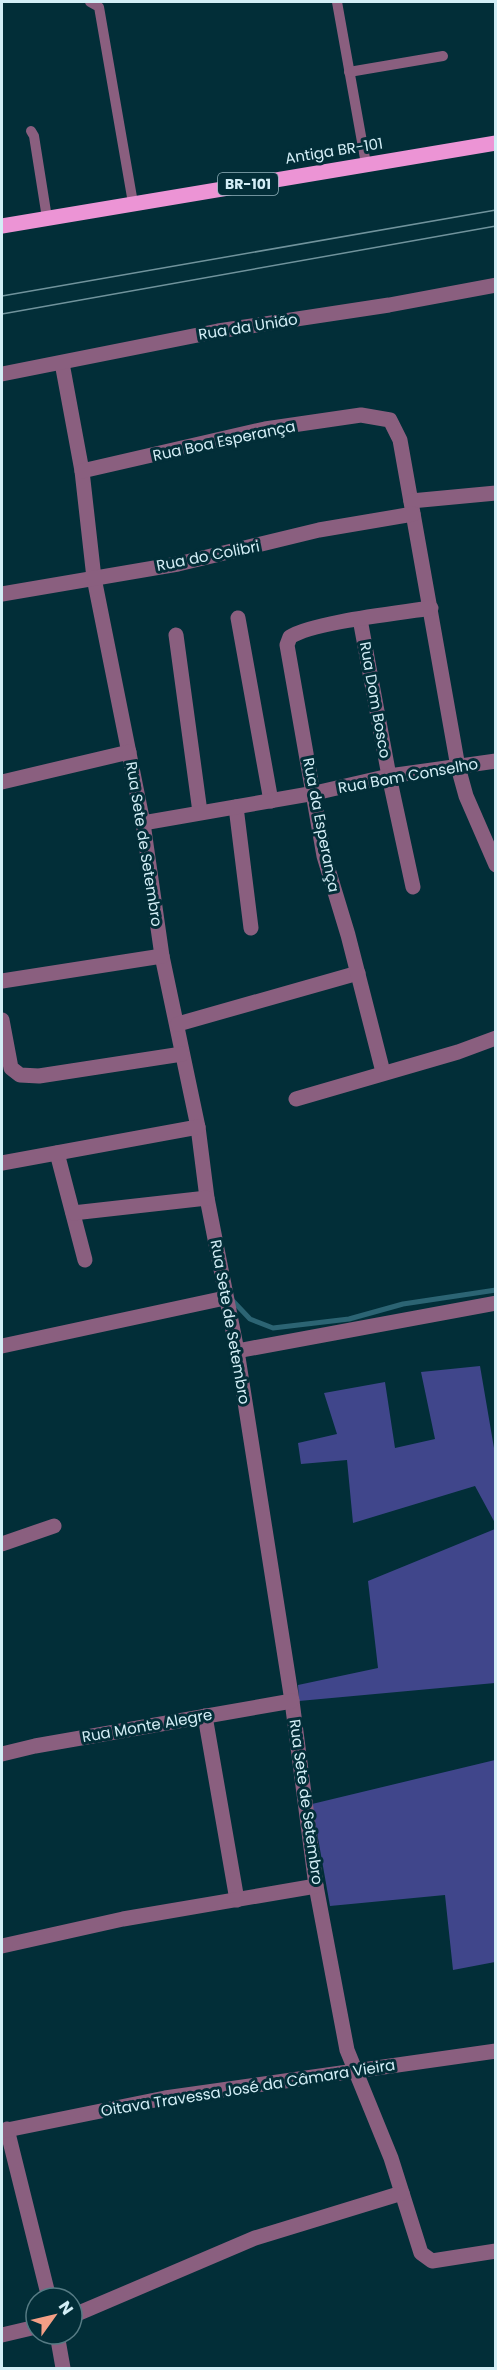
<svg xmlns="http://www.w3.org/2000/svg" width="497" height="2370" font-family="Poppins,sans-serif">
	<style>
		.green { fill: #40468b }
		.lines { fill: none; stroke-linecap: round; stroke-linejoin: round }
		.stream { stroke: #2c6473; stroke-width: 5 }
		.lane { stroke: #8a5f7f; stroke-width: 10 }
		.street { stroke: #8a5f7f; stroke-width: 15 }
		.primary { stroke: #ec94d5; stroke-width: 15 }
		.tram { stroke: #70939c; stroke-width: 1.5 }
		.labels { text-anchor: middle; stroke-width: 6; stroke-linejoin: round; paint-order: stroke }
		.shield { fill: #022e38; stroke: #94b4bd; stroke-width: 1.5 }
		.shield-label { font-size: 14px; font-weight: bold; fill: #d3eef6 }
		.street-label { font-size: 15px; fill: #d3eef6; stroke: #022e38 }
	</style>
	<rect width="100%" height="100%" fill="#022e38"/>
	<!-- green -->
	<g class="green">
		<path d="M 480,1366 L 495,1454 L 495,1523 L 475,1486 L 353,1523 L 347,1460 L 301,1464 L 298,1443 L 337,1434 L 324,1393 L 385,1382 L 395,1448 L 435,1439 L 421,1372 Z"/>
		<path d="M 495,1529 L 495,1683 L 299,1701 L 298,1685 L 378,1668 L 368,1581 Z"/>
		<path d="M 495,1760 L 495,1962 L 453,1970 L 445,1895 L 330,1906 L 312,1804 Z"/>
	</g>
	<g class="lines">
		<!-- stream -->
		<path class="stream" d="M 232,1300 L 250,1319 L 273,1328 L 349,1319 L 403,1304 L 496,1290"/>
		<!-- lane -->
		<g class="lane">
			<path d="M 90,2 L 99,7 L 133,203"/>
			<path d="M 337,2 L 366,164"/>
			<path d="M 349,72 L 443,56"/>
			<path d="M 31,131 L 34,136 L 47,218"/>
		</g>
		<!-- street -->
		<g class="street">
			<path d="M 62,363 L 82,471 L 94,578 L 143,823 L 162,956 L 198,1127 L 207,1198 L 237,1351 L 292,1701 L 316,1886 L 347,2050 L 391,2158 L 421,2253 L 432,2261 L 496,2251"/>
			<path d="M 2,374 L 218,331 L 389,305 L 496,285"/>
			<path d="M 82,471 L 265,429 L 361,415 L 390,420 L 400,440 L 458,767 L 466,796 L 496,865"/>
			<path d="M 411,501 L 496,493"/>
			<path d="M 2,594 L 178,564 L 319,530 L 413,514"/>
			<path d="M 238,618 L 271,801"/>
			<path d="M 360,619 L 389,776 L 413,887"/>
			<path d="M 176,635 L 200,812"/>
			<path d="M 2,782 L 129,752"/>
			<path d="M 236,807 L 251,928"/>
			<path d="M 143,823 L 315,793 L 389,776 L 496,761"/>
			<path d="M 2,981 L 162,956"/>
			<path d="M 2,1020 L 11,1068 L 20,1075 L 39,1076 L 182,1054"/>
			<path d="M 178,1024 L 358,973"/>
			<path d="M 383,1072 L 348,935 L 324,856 L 287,645 L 290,637 C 313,622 400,613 431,608"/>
			<path d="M 296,1099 L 458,1052 L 496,1038"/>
			<path d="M 57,1153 L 85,1260"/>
			<path d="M 2,1163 L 198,1127"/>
			<path d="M 73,1213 L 207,1198"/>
			<path d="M 2,1346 L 225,1298"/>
			<path d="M 237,1351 L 496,1303"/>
			<path d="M 2,1544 L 54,1526"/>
			<path d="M 205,1716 L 237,1900"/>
			<path d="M 2,1754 L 35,1746 L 292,1701"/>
			<path d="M 2,1946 L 123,1919 L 316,1886"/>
			<path d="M 7,2129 L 49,2298"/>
			<path d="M 2,2131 L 165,2098 L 496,2051"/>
			<path d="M 72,2316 L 255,2238 L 402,2193"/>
			<path d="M 57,2334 L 63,2368"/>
			<path d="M 2,2335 L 36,2327"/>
		</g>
		<!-- primary -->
		<path class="primary" d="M 2,226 L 496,143"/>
		<!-- tram -->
		<g class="tram">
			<path d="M 2,296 L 496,210"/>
			<path d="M 2,314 L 496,226"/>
		</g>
	</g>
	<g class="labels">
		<!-- shield labels -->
		<rect class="shield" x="218" y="173" width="60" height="22" rx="4.5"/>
		<g class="shield-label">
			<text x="248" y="189">BR-101</text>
		</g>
		<!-- street labels -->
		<g class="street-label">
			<text transform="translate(334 151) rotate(-9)" y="5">Antiga BR-101</text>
			<text transform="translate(248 327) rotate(-9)" y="5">Rua da União</text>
			<text transform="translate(224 441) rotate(-12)" y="5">Rua Boa Esperança</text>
			<text transform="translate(208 556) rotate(-11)" y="5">Rua do Colibri</text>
			<text transform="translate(375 700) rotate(80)" y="5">Rua Dom Bosco</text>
			<text transform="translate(408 776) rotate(-10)" y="5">Rua Bom Conselho</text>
			<text transform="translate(321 825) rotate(79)" y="5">Rua da Esperança</text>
			<text transform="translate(144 844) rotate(81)" y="5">Rua Sete de Setembro</text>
			<text transform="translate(230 1322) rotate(80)" y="5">Rua Sete de Setembro</text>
			<text transform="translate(147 1726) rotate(-10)" y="5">Rua Monte Alegre</text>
			<text transform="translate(306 1802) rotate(82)" y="5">Rua Sete de Setembro</text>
			<text transform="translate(248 2088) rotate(-9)" y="5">Oitava Travessa José da Câmara Vieira</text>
		</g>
	</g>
	<!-- border -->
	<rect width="497" height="2370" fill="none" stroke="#d3eef6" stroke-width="6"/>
	<!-- north arrow -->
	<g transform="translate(54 2316) rotate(56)"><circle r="28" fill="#022e38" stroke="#567b84" stroke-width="1.5"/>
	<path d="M0-4.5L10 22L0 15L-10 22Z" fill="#f39f86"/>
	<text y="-9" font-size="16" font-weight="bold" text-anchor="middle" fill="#d3eef6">N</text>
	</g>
</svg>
